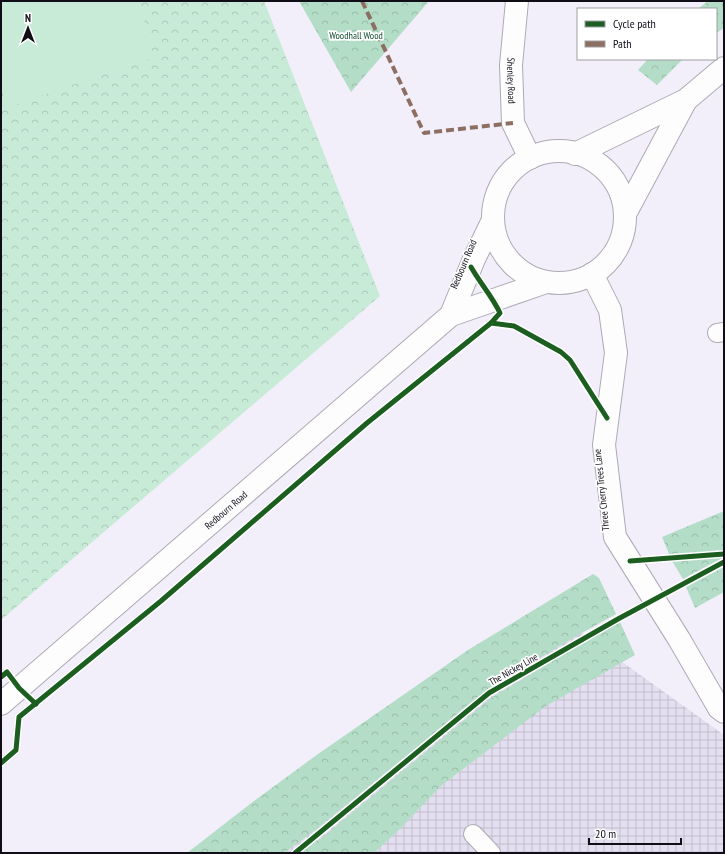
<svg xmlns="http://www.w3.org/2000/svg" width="725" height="854" font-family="'PT Sans Narrow',sans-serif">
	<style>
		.industrial { fill: url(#industrial-grid) }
		.forest { fill: url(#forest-crowns) }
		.park { fill: url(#park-crowns) }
		.pitch { fill: #c8ebd7 }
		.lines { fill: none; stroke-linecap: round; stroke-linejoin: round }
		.service-casing { stroke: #adaab5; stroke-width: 20 }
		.minor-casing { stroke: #adaab5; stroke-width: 24 }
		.tertiary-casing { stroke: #adaab5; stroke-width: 24 }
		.secondary-casing { stroke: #adaab5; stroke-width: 24 }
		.service { stroke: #fdfdfe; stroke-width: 18 }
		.minor { stroke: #fdfdfe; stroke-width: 22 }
		.tertiary { stroke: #fdfdfe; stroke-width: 22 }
		.secondary { stroke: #fdfdfe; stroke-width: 22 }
		.quiet { stroke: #8d6e63; stroke-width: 4; stroke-dasharray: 8 4; stroke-linecap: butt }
		.cycleway-casing { stroke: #fff; stroke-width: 8 }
		.cycleway { stroke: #1b5e20; stroke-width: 5 }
		.labels { text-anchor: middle; stroke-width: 3.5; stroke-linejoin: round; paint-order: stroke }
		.park-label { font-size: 10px; fill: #134f2d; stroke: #fff }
		.street-label { font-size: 10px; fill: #100d17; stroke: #fff }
	</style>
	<defs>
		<pattern id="industrial-grid" width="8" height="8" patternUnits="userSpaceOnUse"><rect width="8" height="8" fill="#e3dff0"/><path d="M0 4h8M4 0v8" fill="none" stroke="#c2becd"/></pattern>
		<pattern id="forest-crowns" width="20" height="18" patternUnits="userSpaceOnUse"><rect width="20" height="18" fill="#b3ddc6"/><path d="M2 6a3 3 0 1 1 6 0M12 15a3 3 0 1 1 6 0" fill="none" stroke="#99bca9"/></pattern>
		<pattern id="park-crowns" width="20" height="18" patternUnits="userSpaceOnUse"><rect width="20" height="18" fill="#c8ebd7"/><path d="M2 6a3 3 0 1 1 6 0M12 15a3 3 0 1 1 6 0" fill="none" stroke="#abc8b8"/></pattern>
	</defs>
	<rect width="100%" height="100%" fill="#f2effa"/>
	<!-- industrial -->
	<path class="industrial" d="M 547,608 L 724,735 L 724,853 L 267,853 Z"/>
	<!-- forest -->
	<g class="forest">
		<path d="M 299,1 L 429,1 L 351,92 Z"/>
		<path d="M 708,1 L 724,1 L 724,28 L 716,33 L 716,9 L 698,9 Z"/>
		<path d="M 648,59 L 683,59 L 657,85 L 638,70 Z"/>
		<path d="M 724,511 L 724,557 L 683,579 L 672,561 L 662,537 Z"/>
		<path d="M 724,567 L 724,592 L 695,608 L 686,587 Z"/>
		<path d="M 593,574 L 599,578 L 616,614 L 573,638 L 485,691 L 318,828 L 284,853 L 187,853 L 250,804 L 318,754 L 468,650 Z"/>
		<path d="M 620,622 L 635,655 L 546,706 L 442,785 L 397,832 L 374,853 L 300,853 L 324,836 L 491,698 L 577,646 Z"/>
	</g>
	<!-- park -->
	<path class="park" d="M 1,1 L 264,1 L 380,296 L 1,620 Z"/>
	<!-- pitch -->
	<path class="pitch" d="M 1,1 L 139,1 L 154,57 L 8,107 L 1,88 Z"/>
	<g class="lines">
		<defs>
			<g id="service">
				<path d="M 717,333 L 724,332"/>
				<path d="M 473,834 L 491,853"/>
			</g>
			<path id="minor" d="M 592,274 L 610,310 L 616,353 L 604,445 L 615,537 L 679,639 L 719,708"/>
			<g id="tertiary">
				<path id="s1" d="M 517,1 L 511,65 L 513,123 L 530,158"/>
				<path d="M 719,708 L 724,712"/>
			</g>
			<g id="secondary">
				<circle cx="559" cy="217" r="66"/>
				<path d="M 575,154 L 686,100 L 724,68"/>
				<path d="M 625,214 L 686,100"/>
				<path d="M 451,315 L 474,259 L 493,220"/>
				<path id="s2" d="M 1,704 L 451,315 L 546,282"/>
			</g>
		</defs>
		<!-- service casing -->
		<use href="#service" class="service-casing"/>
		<!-- minor casing -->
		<use href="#minor" class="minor-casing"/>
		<!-- tertiary casing -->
		<use href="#tertiary" class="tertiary-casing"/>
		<!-- secondary casing -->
		<use href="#secondary" class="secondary-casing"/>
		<!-- service -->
		<use href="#service" class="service"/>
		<!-- minor -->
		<use href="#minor" class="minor"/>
		<!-- tertiary -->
		<use href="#tertiary" class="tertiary"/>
		<!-- secondary -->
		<use href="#secondary" class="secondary"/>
		<!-- quiet -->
		<path class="quiet" d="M 362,1 L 424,133 L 513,123"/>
		<defs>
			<g id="cycleway">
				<path d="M 471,267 C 480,283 492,296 500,313 L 491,323"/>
				<path d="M 630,561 L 724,554"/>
				<path d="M 1,677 L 7,672 L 19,688 L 36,704"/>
				<path d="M 1,763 L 16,750 L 19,717 L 161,601 L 367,423 L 491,323 L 514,326 L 561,352 L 570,360 L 607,418"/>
				<path d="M 295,853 L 489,693 L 618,619 L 724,562"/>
			</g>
		</defs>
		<!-- cycleway casing -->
		<use href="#cycleway" class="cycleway-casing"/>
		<!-- cycleway -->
		<use href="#cycleway" class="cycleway"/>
	</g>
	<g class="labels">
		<!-- park labels -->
		<g class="park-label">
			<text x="356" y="39">Woodhall Wood</text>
		</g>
		<!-- street labels -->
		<g class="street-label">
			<text dy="4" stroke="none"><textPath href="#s1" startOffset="80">Shenley Road</textPath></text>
			<text transform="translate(463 264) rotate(-67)" y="4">Redbourn Road</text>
			<text transform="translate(601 490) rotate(-96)" y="4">Three Cherry Trees Lane</text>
			<text dy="4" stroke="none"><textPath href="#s2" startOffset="297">Redbourn Road</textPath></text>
			<text transform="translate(513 669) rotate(-30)" y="4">The Nickey Line</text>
		</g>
	</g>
	<!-- border -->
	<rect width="725" height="854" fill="none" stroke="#100d17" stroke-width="4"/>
	<!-- legend -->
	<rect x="577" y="8" width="140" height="52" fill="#ffffff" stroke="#9f9ea2"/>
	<rect x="585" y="21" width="20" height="6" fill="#1b5e20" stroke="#9f9ea2"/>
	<text x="613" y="28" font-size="12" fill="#100d17">Cycle path</text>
	<rect x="585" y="41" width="20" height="6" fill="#8d6e63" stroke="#9f9ea2"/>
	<text x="613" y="48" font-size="12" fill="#100d17">Path</text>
	<!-- north arrow -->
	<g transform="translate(28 28)" stroke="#ffffff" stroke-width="3" paint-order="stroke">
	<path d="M0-3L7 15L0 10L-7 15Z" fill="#100d17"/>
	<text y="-6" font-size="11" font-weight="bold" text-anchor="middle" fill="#100d17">N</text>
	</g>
	<!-- scale -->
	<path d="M589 838v6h92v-6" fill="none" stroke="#100d17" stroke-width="2"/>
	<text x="595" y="838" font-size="12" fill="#100d17" stroke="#ffffff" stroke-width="3" paint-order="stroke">20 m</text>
</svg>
